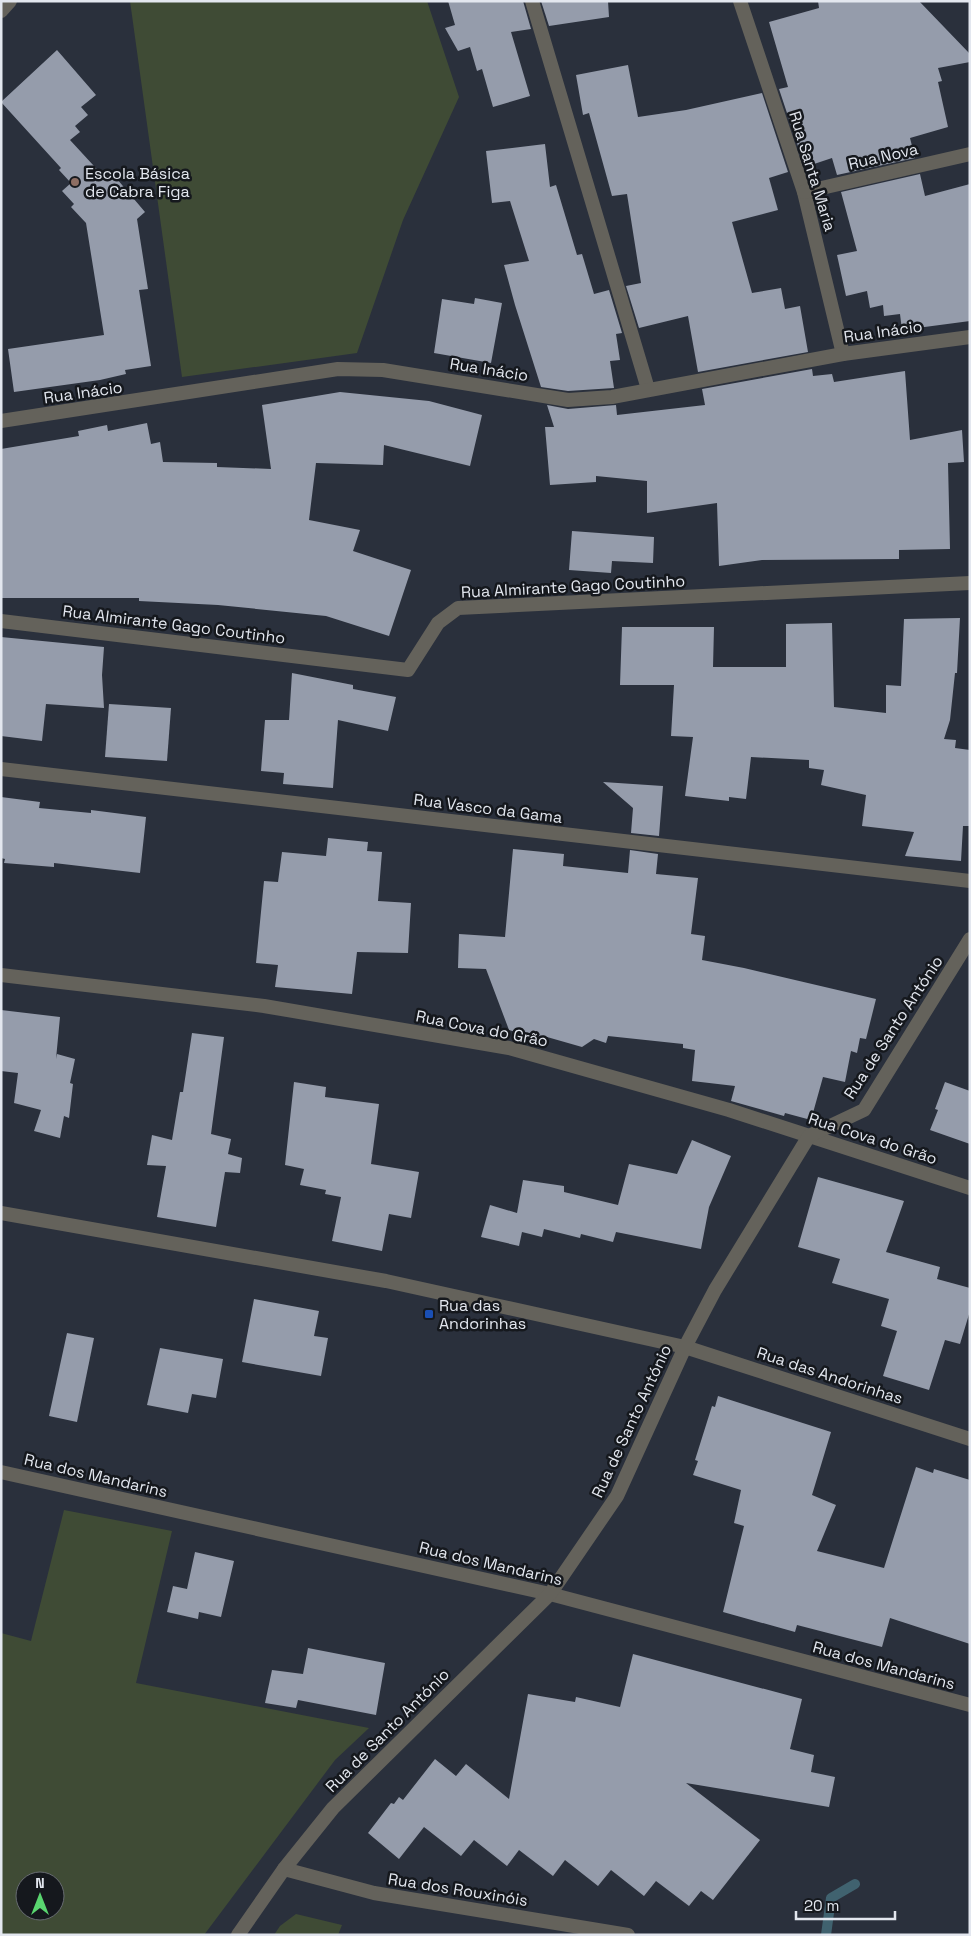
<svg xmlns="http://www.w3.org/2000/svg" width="971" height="1936" font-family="'Space Grotesk',sans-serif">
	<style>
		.green { fill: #3f4b35; fill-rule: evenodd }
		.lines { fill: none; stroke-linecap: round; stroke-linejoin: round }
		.stream { stroke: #40626f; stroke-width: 10 }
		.building { fill: #959cab }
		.minor { stroke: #64625b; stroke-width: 14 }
		.education-dot { fill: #8d6e63; stroke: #15181d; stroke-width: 2 }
		.transit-dot { fill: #1a4fb4; stroke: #15181d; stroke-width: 2 }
		.labels { text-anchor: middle; stroke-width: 5; stroke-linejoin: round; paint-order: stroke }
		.street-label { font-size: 16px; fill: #e3e7ef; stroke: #15181d }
		.poi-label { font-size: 16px; fill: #e3e7ef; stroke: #15181d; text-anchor: start }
	</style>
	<rect width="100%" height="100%" fill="#2a303c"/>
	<!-- green -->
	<g class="green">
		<path d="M 130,1 L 427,1 L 459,97 L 403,220 L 357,353 L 182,377 Z"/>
		<path d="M 64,1510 L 172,1531 L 136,1683 L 369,1728 L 335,1760 L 204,1935 L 1,1935 L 1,1633 L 31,1641 ZM 25,1881 L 55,1881 L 55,1911 L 25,1911 Z"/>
		<path d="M 296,1914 L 342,1925 L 338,1935 L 274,1935 L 280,1926 Z"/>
	</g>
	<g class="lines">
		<!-- stream -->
		<path class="stream" d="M 826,1935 L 831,1898 L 855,1884"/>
	</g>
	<!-- building -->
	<g class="building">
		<path d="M 448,1 L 523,1 L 531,29 L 511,32 L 530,96 L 493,107 L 482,69 L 477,71 L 470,47 L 458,51 L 445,28 L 455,25 Z"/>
		<path d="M 541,1 L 608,1 L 609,17 L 549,26 Z"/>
		<path d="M 818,1 L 919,1 L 970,54 L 970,62 L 938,68 L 942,81 L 938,82 L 948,127 L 910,138 L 915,158 L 837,175 L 832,158 L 805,167 L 779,89 L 788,87 L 769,22 L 819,8 Z"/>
		<path d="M 57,50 L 96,95 L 81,107 L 88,115 L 75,126 L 80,132 L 70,140 L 105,178 L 111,172 L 145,212 L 137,219 L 148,289 L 139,290 L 151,366 L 125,370 L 126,374 L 100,380 L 14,392 L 8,349 L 104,335 L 86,223 L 71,207 L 74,204 L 62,191 L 71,183 L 59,170 L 61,168 L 1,102 Z"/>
		<path d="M 628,65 L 638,117 L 686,110 L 762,93 L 788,172 L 769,178 L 778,210 L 732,222 L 752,293 L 781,288 L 785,309 L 800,306 L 808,352 L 698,372 L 688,316 L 639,328 L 626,286 L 641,283 L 627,194 L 612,196 L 589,113 L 583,115 L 576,75 Z"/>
		<path d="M 545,144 L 550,187 L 556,185 L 577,255 L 582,254 L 594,294 L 609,290 L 622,333 L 616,334 L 620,360 L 610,361 L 614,388 L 568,391 L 541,387 L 515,305 L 504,265 L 529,261 L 510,201 L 492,203 L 486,151 Z"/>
		<path d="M 920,174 L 925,196 L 970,184 L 970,321 L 902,330 L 900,314 L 884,316 L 883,305 L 870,308 L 867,291 L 846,296 L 837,255 L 857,251 L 841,192 Z"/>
		<path d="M 475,298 L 502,303 L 491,363 L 434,353 L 442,299 L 474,304 Z"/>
		<path d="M 812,369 L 813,376 L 832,374 L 834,382 L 905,371 L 910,440 L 962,430 L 964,462 L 948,463 L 950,549 L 899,550 L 899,559 L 762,560 L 719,566 L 717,503 L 647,513 L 647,481 L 596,476 L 596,482 L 550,485 L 545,427 L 554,427 L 547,405 L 568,409 L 616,405 L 617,415 L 705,405 L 702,389 Z"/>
		<path d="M 340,392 L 429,401 L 482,415 L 470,466 L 384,445 L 383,465 L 316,463 L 309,520 L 360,530 L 353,551 L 411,570 L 389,636 L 326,616 L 218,605 L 139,601 L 139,598 L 1,598 L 1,449 L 79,436 L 78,431 L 107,425 L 108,431 L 147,423 L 151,444 L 160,442 L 163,462 L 217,463 L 217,467 L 271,469 L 262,405 Z"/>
		<path d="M 572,531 L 654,537 L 653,563 L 612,561 L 611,573 L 569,570 Z"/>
		<path d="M 960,618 L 957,673 L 955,673 L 950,720 L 944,739 L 956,740 L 955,748 L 970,750 L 970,826 L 963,826 L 961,861 L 905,856 L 914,832 L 862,826 L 866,795 L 821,785 L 824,770 L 809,768 L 809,760 L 751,757 L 746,799 L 729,797 L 729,801 L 685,796 L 693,737 L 671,736 L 674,685 L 620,685 L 622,627 L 714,627 L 713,667 L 786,667 L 786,624 L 832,623 L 834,707 L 886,713 L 886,685 L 901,686 L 904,619 Z"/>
		<path d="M 1,637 L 104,647 L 102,675 L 104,708 L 46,704 L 42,741 L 1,736 Z"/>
		<path d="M 292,673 L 353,685 L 353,689 L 396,697 L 388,731 L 338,720 L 333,788 L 283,784 L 284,773 L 261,771 L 265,720 L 289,720 Z"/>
		<path d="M 109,704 L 171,708 L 167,761 L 105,757 Z"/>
		<path d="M 603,782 L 663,786 L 659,836 L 631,833 L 633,808 Z"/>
		<path d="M 1,797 L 40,802 L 39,808 L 91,813 L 91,810 L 146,817 L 140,873 L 54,863 L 54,867 L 4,863 L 5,859 L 1,858 Z"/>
		<path d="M 328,838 L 368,842 L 367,851 L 382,852 L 378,901 L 411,903 L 408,953 L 357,952 L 352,994 L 275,987 L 278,965 L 256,963 L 264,881 L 278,882 L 282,852 L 326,856 Z"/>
		<path d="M 513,849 L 564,854 L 563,866 L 628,873 L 630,850 L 658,854 L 656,874 L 698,878 L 691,934 L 705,936 L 702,960 L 744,968 L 876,999 L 866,1039 L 860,1038 L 857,1053 L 851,1051 L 845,1082 L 823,1077 L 811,1120 L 785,1113 L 784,1116 L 731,1101 L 735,1086 L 692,1081 L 695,1050 L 683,1048 L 683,1044 L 608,1036 L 606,1043 L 594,1039 L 582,1047 L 547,1037 L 546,1041 L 509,1030 L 486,969 L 458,968 L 459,934 L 505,937 Z"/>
		<path d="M 1,1010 L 60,1017 L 56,1059 L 57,1054 L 75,1059 L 70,1083 L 73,1084 L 69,1118 L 64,1116 L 60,1138 L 34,1131 L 41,1110 L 14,1103 L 18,1073 L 1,1071 Z"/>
		<path d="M 192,1033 L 224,1037 L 211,1134 L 231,1139 L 228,1154 L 242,1158 L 240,1173 L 225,1172 L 216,1227 L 157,1217 L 166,1166 L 147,1165 L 152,1135 L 172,1140 L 180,1092 L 183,1092 Z"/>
		<path d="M 294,1082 L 326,1087 L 325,1097 L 379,1104 L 371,1164 L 419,1172 L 411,1218 L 389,1214 L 382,1251 L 332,1241 L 341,1197 L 325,1194 L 326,1190 L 300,1185 L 304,1169 L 285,1165 Z"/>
		<path d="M 945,1082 L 970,1091 L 970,1144 L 930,1130 L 938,1110 L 935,1109 Z"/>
		<path d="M 692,1140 L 731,1156 L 709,1207 L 701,1249 L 616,1232 L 613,1242 L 581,1234 L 580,1238 L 544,1229 L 542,1237 L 522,1232 L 519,1246 L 481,1237 L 490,1205 L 517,1213 L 523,1180 L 564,1186 L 564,1192 L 618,1205 L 629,1164 L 677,1174 Z"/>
		<path d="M 818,1177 L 904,1201 L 886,1252 L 940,1267 L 937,1279 L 970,1288 L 970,1311 L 960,1344 L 945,1340 L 929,1390 L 883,1376 L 897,1331 L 881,1326 L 889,1299 L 832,1283 L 840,1259 L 798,1247 Z"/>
		<path d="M 254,1299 L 319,1311 L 314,1336 L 328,1338 L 321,1376 L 242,1362 Z"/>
		<path d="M 67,1333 L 94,1338 L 77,1422 L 49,1416 Z"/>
		<path d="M 160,1348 L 223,1359 L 216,1398 L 192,1394 L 188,1413 L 147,1405 Z"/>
		<path d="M 718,1396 L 831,1432 L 812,1495 L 836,1505 L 817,1551 L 884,1568 L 916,1467 L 933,1473 L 934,1469 L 970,1480 L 970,1644 L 890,1618 L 882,1647 L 797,1625 L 795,1632 L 723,1612 L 744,1526 L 734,1523 L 741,1490 L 693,1475 L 698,1461 L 695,1460 L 712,1406 L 715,1407 Z"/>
		<path d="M 195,1552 L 234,1561 L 221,1617 L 199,1612 L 198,1619 L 167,1612 L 173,1586 L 187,1589 Z"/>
		<path d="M 308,1648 L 385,1663 L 376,1715 L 298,1700 L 296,1708 L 265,1703 L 272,1670 L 303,1674 Z"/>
		<path d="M 633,1654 L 802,1699 L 790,1749 L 814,1755 L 811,1772 L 835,1777 L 829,1807 L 686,1783 L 760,1840 L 713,1900 L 701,1891 L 689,1906 L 656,1881 L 644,1896 L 611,1870 L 598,1886 L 565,1860 L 553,1876 L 519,1850 L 507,1866 L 474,1840 L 461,1856 L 424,1827 L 399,1859 L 368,1833 L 391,1803 L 394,1804 L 399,1797 L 403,1800 L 435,1759 L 456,1776 L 466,1764 L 509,1799 L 528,1694 L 575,1702 L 576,1697 L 620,1707 Z"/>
	</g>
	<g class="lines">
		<!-- minor -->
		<g class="minor">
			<path d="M 532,1 L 648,389"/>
			<path d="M 740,1 L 804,192 L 843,354"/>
			<path d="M 1,11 L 10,1"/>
			<path d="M 804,192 L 970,154"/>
			<path d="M 1,421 L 338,369 L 383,370 L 568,400 L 612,397 L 843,354 L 970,337"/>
			<path d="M 1,621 L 408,670 L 438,623 L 458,608 L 970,583"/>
			<path d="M 1,769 L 970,881"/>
			<path d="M 1,975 L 264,1006 L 509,1048 L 729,1110 L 970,1188"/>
			<path d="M 1,1213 L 386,1281 L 685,1347 L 970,1439"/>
			<path d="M 1,1472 L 550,1594 L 970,1705"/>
			<path d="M 284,1869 L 374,1893 L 628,1935"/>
			<path d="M 238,1935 L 284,1869 L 333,1808 L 550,1594 L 617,1496 L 685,1347 L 715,1290 L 809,1136 L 864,1110 L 970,939"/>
		</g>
	</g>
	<!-- markers -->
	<circle class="education-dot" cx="75" cy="182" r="5"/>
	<rect class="transit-dot" x="424" y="1309" width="10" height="10" rx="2.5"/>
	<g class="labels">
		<!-- street labels -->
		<g class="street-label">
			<text transform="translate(883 156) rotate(-13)" y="6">Rua Nova</text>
			<text transform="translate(813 171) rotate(73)" y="6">Rua Santa Maria</text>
			<text transform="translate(883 331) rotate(-8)" y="6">Rua Inácio</text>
			<text transform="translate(489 369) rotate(9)" y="6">Rua Inácio</text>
			<text transform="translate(83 392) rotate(-8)" y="6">Rua Inácio</text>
			<text transform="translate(573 586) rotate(-3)" y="6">Rua Almirante Gago Coutinho</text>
			<text transform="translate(174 624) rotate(7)" y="6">Rua Almirante Gago Coutinho</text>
			<text transform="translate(488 808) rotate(7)" y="6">Rua Vasco da Gama</text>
			<text transform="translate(893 1027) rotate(-57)" y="6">Rua de Santo António</text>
			<text transform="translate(482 1028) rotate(11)" y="6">Rua Cova do Grão</text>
			<text transform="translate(873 1138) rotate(18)" y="6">Rua Cova do Grão</text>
			<text transform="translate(830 1375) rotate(18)" y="6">Rua das Andorinhas</text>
			<text transform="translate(631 1421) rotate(-65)" y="6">Rua de Santo António</text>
			<text transform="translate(96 1475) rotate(13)" y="6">Rua dos Mandarins</text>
			<text transform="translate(491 1563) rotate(13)" y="6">Rua dos Mandarins</text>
			<text transform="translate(884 1665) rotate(15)" y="6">Rua dos Mandarins</text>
			<text transform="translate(387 1730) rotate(-45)" y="6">Rua de Santo António</text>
			<text transform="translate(458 1889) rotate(9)" y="6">Rua dos Rouxinóis</text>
		</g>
		<!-- poi labels -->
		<g class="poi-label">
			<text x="85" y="179">Escola Básica<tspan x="85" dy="18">de Cabra Figa</tspan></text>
			<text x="439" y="1311">Rua das<tspan x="439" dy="18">Andorinhas</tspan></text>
		</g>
	</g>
	<!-- border -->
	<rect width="971" height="1936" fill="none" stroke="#e3e7ef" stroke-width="5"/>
	<!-- north arrow -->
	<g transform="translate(40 1896)"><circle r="24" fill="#15181d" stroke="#676b71"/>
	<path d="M0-4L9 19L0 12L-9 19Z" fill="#59d56f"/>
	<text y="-8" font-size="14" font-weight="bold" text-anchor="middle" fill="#e3e7ef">N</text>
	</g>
	<!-- scale -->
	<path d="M796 1911v8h99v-8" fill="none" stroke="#e3e7ef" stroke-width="2.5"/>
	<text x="804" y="1911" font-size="15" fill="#e3e7ef" stroke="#15181d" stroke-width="4" paint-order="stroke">20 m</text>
</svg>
